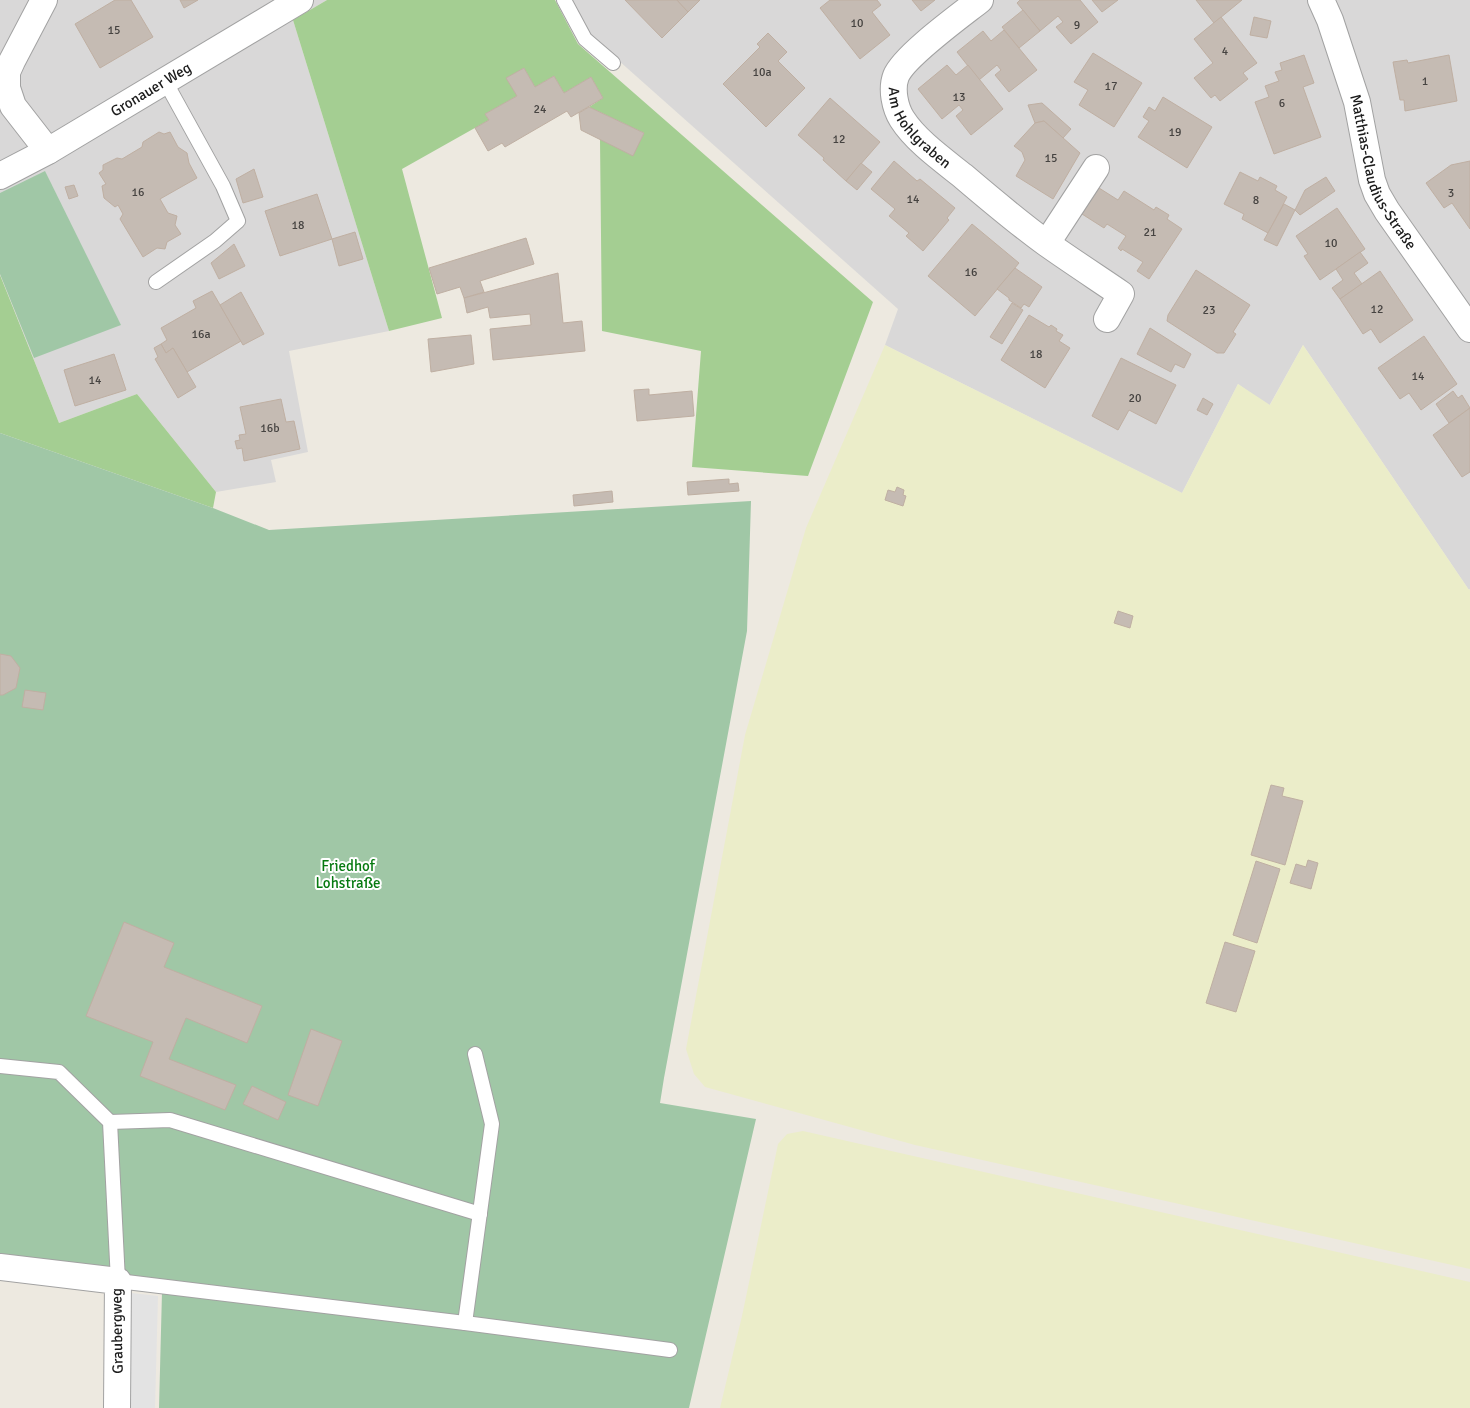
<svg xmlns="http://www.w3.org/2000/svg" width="1470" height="1408" font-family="Signika,sans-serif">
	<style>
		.residential { fill: #d9d8d8 }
		.farmland { fill: #ebedc9 }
		.forest { fill: #a4ce92 }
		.cemetery { fill: #a0c7a6 }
		.parking { fill: #e3e3e3 }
		.building { fill: #c5bbb3; stroke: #bfafa2 }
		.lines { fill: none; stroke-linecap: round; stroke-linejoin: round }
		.service-casing { stroke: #a2a2a2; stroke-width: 16 }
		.minor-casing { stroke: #a2a2a2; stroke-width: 28 }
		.service { stroke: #fff; stroke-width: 14 }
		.minor { stroke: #fff; stroke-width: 26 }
		.labels { text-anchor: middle; stroke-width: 4; stroke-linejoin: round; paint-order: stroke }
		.number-label { font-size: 12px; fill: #464341 }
		.street-label { font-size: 15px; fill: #1b1b1b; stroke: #fff }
		.park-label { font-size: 15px; fill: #077a11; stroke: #fff }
	</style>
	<rect width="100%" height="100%" fill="#ede9e0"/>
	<!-- residential -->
	<g class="residential">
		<path d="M 0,0 L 327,0 L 293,20 L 389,331 L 289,351 L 308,452 L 271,460 L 276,482 L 216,492 L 137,394 L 59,423 L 0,274 Z"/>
		<path d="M 570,0 L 1470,0 L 1470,589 L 1469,590 L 1303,345 L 1269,406 L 1238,384 L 1182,493 L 885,345 L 898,309 L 591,36 Z"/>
	</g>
	<!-- farmland -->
	<g class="farmland">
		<path d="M 885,345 L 1182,493 L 1238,384 L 1270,405 L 1303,345 L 1469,590 L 1470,589 L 1470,1269 L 915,1145 L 705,1087 L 694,1074 L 686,1049 L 745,735 L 806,528 Z"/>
		<path d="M 803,1131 L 1470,1282 L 1470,1408 L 720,1408 L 742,1316 L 778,1144 L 787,1134 Z"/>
	</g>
	<!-- forest -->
	<g class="forest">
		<path d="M 327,0 L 555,0 L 578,44 L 873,302 L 808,476 L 692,467 L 701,351 L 602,331 L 600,139 L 633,155 L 644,133 L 589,107 L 603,98 L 591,77 L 564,93 L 554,76 L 535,87 L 524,68 L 507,78 L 517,96 L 485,114 L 489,120 L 402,169 L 442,318 L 389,331 L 293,20 Z"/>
		<path d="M 0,275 L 59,423 L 137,394 L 216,492 L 213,508 L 0,433 Z"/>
	</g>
	<!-- cemetery -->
	<g class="cemetery">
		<path d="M 45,171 L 121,325 L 34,358 L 0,274 L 0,193 Z"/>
		<path d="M 0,433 L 213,508 L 269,530 L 751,501 L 747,631 L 664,1078 L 660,1103 L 756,1119 L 689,1408 L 159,1408 L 162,1292 L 0,1259 Z"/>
	</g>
	<!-- parking -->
	<path class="parking" d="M 123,1292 L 158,1296 L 155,1408 L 122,1408 Z"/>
	<!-- building -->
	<g class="building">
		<path d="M 115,0 L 131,0 L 153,37 L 100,68 L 75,24 Z"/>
		<path d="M 180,0 L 198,0 L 184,8 Z"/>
		<path d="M 625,0 L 677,0 L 688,12 L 662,38 Z"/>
		<path d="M 677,0 L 700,0 L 688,12 Z"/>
		<path d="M 830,0 L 877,0 L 881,5 L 872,12 L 890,35 L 860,59 L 820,8 Z"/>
		<path d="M 912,0 L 935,0 L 921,11 Z"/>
		<path d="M 1020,0 L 1080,0 L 1098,22 L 1071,44 L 1056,27 L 1063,22 L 1058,16 L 1040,31 L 1017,3 Z"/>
		<path d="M 1092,0 L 1118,0 L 1102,12 Z"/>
		<path d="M 1196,0 L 1242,0 L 1214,23 Z"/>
		<path d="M 1023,10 L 1040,31 L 1019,48 L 1002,27 Z"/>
		<path d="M 1221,17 L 1257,63 L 1243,73 L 1248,79 L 1220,101 L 1215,95 L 1211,98 L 1194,78 L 1213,63 L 1194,39 Z"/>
		<path d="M 1254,17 L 1271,21 L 1267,38 L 1250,35 Z"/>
		<path d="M 1004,30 L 1037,70 L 1009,92 L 995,75 L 1001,70 L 997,65 L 979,80 L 957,52 L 983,31 L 991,41 Z"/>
		<path d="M 768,33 L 787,52 L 778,61 L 805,88 L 766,127 L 723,84 L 760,47 L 757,44 Z"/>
		<path d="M 1093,53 L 1142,83 L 1114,127 L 1079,105 L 1088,90 L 1074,82 Z"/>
		<path d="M 1304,55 L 1314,83 L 1303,87 L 1321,137 L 1274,154 L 1255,102 L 1269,97 L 1265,86 L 1279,81 L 1275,72 L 1282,70 L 1280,63 Z"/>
		<path d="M 1449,55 L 1457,101 L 1405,111 L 1404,100 L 1400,100 L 1393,62 L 1407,60 L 1408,63 Z"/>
		<path d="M 947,65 L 956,75 L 968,65 L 1003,109 L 971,135 L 956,116 L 963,110 L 959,105 L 942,119 L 918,89 Z"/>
		<path d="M 524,68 L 535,87 L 554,76 L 564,93 L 591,77 L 603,98 L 571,117 L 567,111 L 505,147 L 502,143 L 488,151 L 475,128 L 489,120 L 485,114 L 517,96 L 506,78 Z"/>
		<path d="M 1163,97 L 1212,127 L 1187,168 L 1138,137 L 1149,121 L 1143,117 L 1149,107 L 1155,111 Z"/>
		<path d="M 830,98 L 880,142 L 846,181 L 823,160 L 824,158 L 798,135 Z"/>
		<path d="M 1042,103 L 1071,129 L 1063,138 L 1044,121 L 1035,123 L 1028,105 Z"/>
		<path d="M 589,107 L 644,133 L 633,156 L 581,130 L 579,113 Z"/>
		<path d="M 1044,121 L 1080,153 L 1053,199 L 1016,176 L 1025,160 L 1022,152 L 1014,146 L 1035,123 Z"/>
		<path d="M 159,132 L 164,134 L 170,132 L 178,147 L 187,153 L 189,163 L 197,178 L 160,199 L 168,213 L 177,216 L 175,225 L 181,234 L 167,242 L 165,249 L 157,248 L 143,257 L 120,219 L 123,214 L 118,205 L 115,207 L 104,198 L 102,186 L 106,184 L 99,173 L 103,170 L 103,165 L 117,158 L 122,159 L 142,147 L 143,142 Z"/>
		<path d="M 894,161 L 917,181 L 920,179 L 955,208 L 947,218 L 949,220 L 923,251 L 906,236 L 909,233 L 889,216 L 895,209 L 871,189 Z"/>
		<path d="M 1470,161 L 1470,229 L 1452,203 L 1444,208 L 1426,183 L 1451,165 Z"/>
		<path d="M 861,163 L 872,172 L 857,190 L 846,181 Z"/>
		<path d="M 254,169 L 263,197 L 243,203 L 236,179 Z"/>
		<path d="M 1240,172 L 1258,181 L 1260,177 L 1277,186 L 1275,190 L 1287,197 L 1268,233 L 1242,219 L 1244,214 L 1224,204 Z"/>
		<path d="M 1326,177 L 1335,191 L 1300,215 L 1295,210 L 1305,190 Z"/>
		<path d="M 74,185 L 78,196 L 69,199 L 65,187 Z"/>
		<path d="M 1099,188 L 1118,200 L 1124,191 L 1154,210 L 1156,207 L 1169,215 L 1167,219 L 1182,229 L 1149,279 L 1137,271 L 1143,262 L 1122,249 L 1121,251 L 1118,248 L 1126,236 L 1107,224 L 1104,228 L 1082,214 Z"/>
		<path d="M 317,194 L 332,239 L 280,256 L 265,211 Z"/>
		<path d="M 1284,204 L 1295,210 L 1277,246 L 1264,240 Z"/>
		<path d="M 1337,208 L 1365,249 L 1320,280 L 1304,256 L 1308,254 L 1296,236 Z"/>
		<path d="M 972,224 L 1019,263 L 975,316 L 928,276 Z"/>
		<path d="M 355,232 L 363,259 L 339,266 L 332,239 Z"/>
		<path d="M 526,238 L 534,264 L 480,281 L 484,292 L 464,298 L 460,287 L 437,294 L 429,268 Z"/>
		<path d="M 234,244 L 245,266 L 219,279 L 211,263 Z"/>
		<path d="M 1360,252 L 1368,263 L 1354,273 L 1362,284 L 1340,299 L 1332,288 L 1343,280 L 1336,269 Z"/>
		<path d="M 1015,268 L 1042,287 L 1029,307 L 1024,304 L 1021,308 L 1009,300 L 1009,298 L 997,289 Z"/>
		<path d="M 1196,270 L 1250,305 L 1233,332 L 1236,334 L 1224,353 L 1217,353 L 1167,321 L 1168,315 Z"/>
		<path d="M 1380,271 L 1413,320 L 1380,343 L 1371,329 L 1363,334 L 1340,299 Z"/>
		<path d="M 558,273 L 563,323 L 582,321 L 585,351 L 493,360 L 490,329 L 531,325 L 530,314 L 490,318 L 488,307 L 467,313 L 464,298 Z"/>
		<path d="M 212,291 L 241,341 L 187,372 L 173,348 L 166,353 L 161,344 L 167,340 L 161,328 L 196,308 L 193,301 Z"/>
		<path d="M 241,292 L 264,334 L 243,345 L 220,305 Z"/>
		<path d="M 1012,303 L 1023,310 L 1002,344 L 990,337 Z"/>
		<path d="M 1029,315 L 1049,327 L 1051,325 L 1057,329 L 1056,331 L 1063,335 L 1059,341 L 1070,348 L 1045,388 L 1001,360 Z"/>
		<path d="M 1150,328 L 1191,354 L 1184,368 L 1175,364 L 1171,372 L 1137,354 Z"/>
		<path d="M 471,335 L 474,364 L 431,372 L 428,339 Z"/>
		<path d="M 1424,336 L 1457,384 L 1421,410 L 1409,393 L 1400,399 L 1378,368 Z"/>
		<path d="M 161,344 L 166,353 L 173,348 L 196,387 L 178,398 L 155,359 L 158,357 L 154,348 Z"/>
		<path d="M 114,354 L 126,390 L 75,406 L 64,370 Z"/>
		<path d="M 1121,358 L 1176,385 L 1156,424 L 1129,410 L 1118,430 L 1092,416 Z"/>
		<path d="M 649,389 L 649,395 L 692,391 L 694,416 L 637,421 L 634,390 Z"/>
		<path d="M 1453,391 L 1458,398 L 1462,395 L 1470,408 L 1449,423 L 1436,404 Z"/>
		<path d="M 1203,398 L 1213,404 L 1207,415 L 1197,410 Z"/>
		<path d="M 281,399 L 286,422 L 294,421 L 300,449 L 244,461 L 242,448 L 237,449 L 235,441 L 240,440 L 239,435 L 246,434 L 240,407 Z"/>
		<path d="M 1470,408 L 1470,472 L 1462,477 L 1433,435 Z"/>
		<path d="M 729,479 L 729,484 L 738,483 L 739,491 L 688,495 L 687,482 Z"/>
		<path d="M 897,487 L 904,490 L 903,495 L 906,496 L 903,506 L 885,500 L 888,490 L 895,492 Z"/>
		<path d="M 612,491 L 613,502 L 574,506 L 573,495 Z"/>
		<path d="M 1118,611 L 1133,616 L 1130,628 L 1114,623 Z"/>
		<path d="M 0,654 L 11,656 L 20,668 L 16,688 L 3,695 L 0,695 Z"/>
		<path d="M 25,690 L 46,693 L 43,710 L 22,707 Z"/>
		<path d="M 1271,785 L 1284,788 L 1282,796 L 1303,801 L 1285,865 L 1251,855 Z"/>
		<path d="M 1308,860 L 1318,863 L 1311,889 L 1290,883 L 1296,864 L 1306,867 Z"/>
		<path d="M 1256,861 L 1280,869 L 1257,943 L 1233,935 Z"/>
		<path d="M 124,922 L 174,943 L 164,967 L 262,1006 L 247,1043 L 186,1018 L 169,1059 L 236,1085 L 225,1110 L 140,1076 L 153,1042 L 86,1016 Z"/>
		<path d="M 1225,942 L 1255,951 L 1236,1012 L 1206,1003 Z"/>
		<path d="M 311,1029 L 342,1041 L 318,1106 L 288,1095 Z"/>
		<path d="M 252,1086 L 286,1102 L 278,1120 L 243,1104 Z"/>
	</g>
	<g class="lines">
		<defs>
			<g id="service">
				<path d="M 564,0 L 585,39 L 613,63"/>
				<path d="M 156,282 L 215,241 L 238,221 L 223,186 L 165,81"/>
				<path d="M 0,1066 L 59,1072 L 110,1122 L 118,1281 L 465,1323 L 670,1350"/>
				<path d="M 110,1122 L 170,1120 L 480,1214"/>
				<path d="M 465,1323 L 492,1124 L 475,1054"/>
			</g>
			<g id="minor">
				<path d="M 44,0 L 12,61 L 7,72 L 7,88 L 13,106 L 48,151"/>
				<path id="s1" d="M 980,0 C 961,15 904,56 896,76 C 891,89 895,108 902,119 C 916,141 943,160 963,176 C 990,199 1017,222 1046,243 C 1070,260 1096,277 1121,294 L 1107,319"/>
				<path id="s2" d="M 1321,0 L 1330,20 L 1357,102 L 1372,180 L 1377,194 L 1387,211 L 1470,329"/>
				<path id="s3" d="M 0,176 L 48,151 L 300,0"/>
				<path d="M 1047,243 L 1096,168"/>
				<path d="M 0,1267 L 118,1281 L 117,1408"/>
			</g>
		</defs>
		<!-- service casing -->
		<use href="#service" class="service-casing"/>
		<!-- minor casing -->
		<use href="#minor" class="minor-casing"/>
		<!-- service -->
		<use href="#service" class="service"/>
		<!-- minor -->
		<use href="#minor" class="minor"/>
	</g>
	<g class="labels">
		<!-- number labels -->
		<g class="number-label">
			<text x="857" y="27">10</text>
			<text x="1077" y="29">9</text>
			<text x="114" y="34">15</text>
			<text x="1225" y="55">4</text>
			<text x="762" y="76">10a</text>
			<text x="1425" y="85">1</text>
			<text x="1111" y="90">17</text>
			<text x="959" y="101">13</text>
			<text x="1282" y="107">6</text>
			<text x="540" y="113">24</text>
			<text x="1175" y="136">19</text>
			<text x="839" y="143">12</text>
			<text x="1051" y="162">15</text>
			<text x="138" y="196">16</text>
			<text x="1451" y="197">3</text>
			<text x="913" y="203">14</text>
			<text x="1256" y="204">8</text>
			<text x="298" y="229">18</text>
			<text x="1150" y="236">21</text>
			<text x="1331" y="247">10</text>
			<text x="971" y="276">16</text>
			<text x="1377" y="313">12</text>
			<text x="1209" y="314">23</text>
			<text x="201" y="338">16a</text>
			<text x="1036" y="358">18</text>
			<text x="1418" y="380">14</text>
			<text x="95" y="384">14</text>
			<text x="1135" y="402">20</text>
			<text x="270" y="432">16b</text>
		</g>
		<!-- street labels -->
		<g class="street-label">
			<text dy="5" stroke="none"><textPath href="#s3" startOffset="174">Gronauer Weg</textPath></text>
			<text dy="5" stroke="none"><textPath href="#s1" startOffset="175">Am Hohlgraben</textPath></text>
			<text dy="5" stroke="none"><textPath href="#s2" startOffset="184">Matthias-Claudius-Straße</textPath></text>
			<text transform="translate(117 1331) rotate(-91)" y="5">Graubergweg</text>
		</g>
		<!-- park labels -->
		<g class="park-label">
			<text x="348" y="871">Friedhof<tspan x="348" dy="17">Lohstraße</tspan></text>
		</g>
	</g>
</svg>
